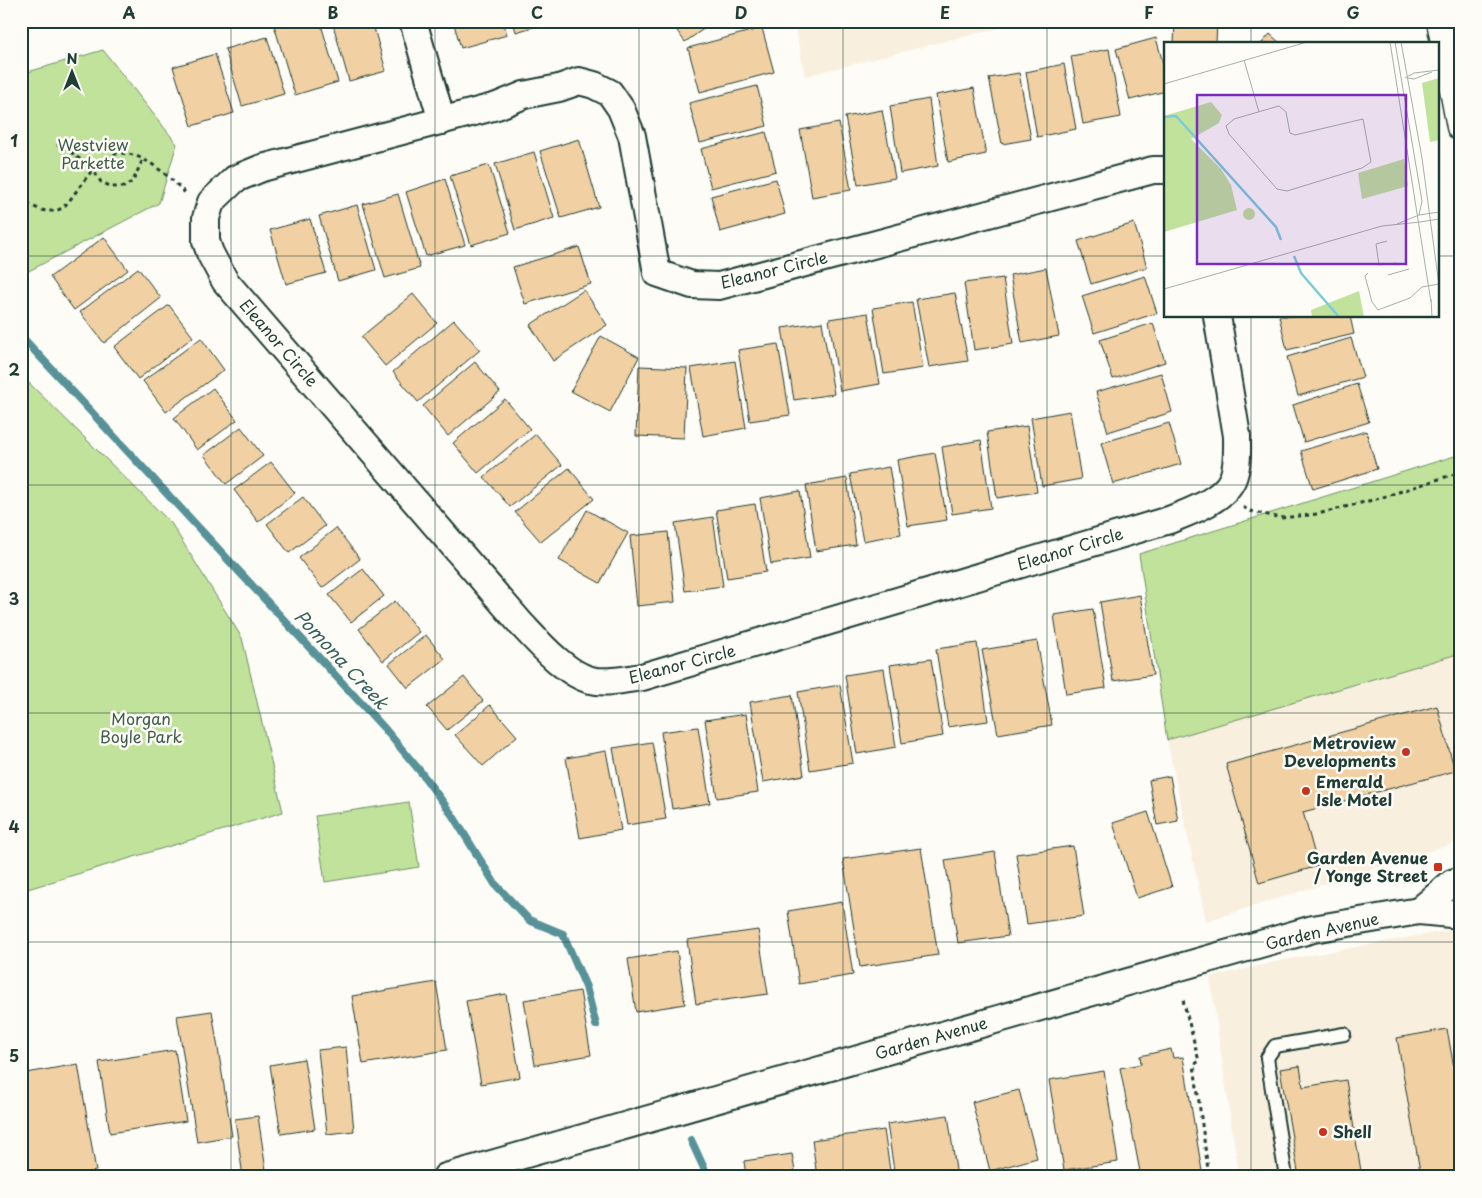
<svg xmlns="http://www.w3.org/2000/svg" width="1482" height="1198" font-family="'Playpen Sans',sans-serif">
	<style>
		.built { fill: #f9efde }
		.green { fill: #c0e29b; stroke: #709068 }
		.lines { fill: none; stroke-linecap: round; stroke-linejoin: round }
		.stream { stroke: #579297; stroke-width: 8 }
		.building { fill: #f1d0a3; stroke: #1f3d34 }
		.service-casing { stroke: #1f3d34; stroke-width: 16 }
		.minor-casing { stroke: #1f3d34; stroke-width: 30 }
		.primary-casing { stroke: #1f3d34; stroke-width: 31 }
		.path { stroke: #1f3d34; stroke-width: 3; stroke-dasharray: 4 4; stroke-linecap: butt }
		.service { stroke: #fdfcf7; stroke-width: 12 }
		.minor { stroke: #fdfcf7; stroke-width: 26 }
		.primary { stroke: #fdfcf7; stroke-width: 28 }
		.grid { fill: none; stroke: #1f3d34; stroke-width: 1; stroke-opacity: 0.55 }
		.poi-dot { fill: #c8321e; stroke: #fdfcf7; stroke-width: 2 }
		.labels { text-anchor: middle; stroke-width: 5; stroke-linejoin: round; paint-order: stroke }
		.park-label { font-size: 16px; fill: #3f5e49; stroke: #fdfcf7 }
		.street-label { font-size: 16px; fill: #1f3d34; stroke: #fdfcf7 }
		.poi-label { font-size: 16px; font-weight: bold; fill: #1f3d34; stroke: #fdfcf7; text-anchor: end }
		.water-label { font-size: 18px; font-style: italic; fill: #36605d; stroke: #fdfcf7 }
		.inset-river { fill: none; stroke: #7ccbd9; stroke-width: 2.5 }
		.inset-road { fill: none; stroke: #a4b0a9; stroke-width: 1 }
		.view { fill: #7b2cbf; fill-opacity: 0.15; stroke: #7b2cbf; stroke-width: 2.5 }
		.inset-edge { fill: none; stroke: #1f3d34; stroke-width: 2.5 }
		.neatline { fill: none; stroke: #1f3d34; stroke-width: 2 }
		.grid-label { font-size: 16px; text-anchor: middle; font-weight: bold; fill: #1f3d34 }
	</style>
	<rect width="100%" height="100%" fill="#fdfcf7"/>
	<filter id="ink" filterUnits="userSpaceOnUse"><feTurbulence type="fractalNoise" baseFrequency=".02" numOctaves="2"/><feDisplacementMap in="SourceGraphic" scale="10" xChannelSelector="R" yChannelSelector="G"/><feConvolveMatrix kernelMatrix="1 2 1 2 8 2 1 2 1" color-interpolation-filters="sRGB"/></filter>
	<g filter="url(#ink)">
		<!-- built -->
		<g class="built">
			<path d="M 794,21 L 1026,21 L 805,76 Z"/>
			<path d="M 1461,653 L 1461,841 L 1206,921 L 1167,740 Z"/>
			<path d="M 1461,928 L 1461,1177 L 1239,1177 L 1210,977 L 1284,960 Z"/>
		</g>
		<!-- green -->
		<g class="green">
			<path d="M 103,50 L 177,144 L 159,203 L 21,275 L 21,74 Z"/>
			<path d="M 21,375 L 171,523 L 242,638 L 283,812 L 21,891 Z"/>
			<path d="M 1461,454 L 1461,653 L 1167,740 L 1139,554 Z"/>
			<path d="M 409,802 L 419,867 L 325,882 L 315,816 Z"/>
		</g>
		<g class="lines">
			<!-- stream -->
			<g class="stream">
				<path d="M 21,336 L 384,728 L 420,771 L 453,816 L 495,884 L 529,920 L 563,934 L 586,987 L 596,1025"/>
				<path d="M 691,1140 L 708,1177"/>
			</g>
		</g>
		<!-- building -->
		<g class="building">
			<path d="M 286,21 L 320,21 L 338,82 L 295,95 L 274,25 Z"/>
			<path d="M 332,21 L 372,21 L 386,71 L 349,81 Z"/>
			<path d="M 453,21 L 503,21 L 507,35 L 461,48 Z"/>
			<path d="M 513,21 L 553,21 L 516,32 Z"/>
			<path d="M 670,21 L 715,21 L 685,42 Z"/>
			<path d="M 1175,21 L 1217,21 L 1216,44 L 1174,44 Z"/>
			<path d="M 762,28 L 774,72 L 700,92 L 688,48 Z"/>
			<path d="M 1270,34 L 1281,44 L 1261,44 Z"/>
			<path d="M 267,37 L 284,94 L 242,106 L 225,49 Z"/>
			<path d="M 1156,38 L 1166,74 L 1166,91 L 1130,100 L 1116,49 Z"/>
			<path d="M 1109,49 L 1121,117 L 1083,124 L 1071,56 Z"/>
			<path d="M 215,54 L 234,113 L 192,126 L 173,67 Z"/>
			<path d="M 1064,64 L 1076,129 L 1037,137 L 1026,72 Z"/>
			<path d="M 1019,73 L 1031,139 L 1002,144 L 989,78 Z"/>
			<path d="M 757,86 L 767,126 L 700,143 L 689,103 Z"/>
			<path d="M 974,88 L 986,154 L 948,162 L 936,95 Z"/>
			<path d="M 929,99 L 938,166 L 900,173 L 890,106 Z"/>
			<path d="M 882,110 L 895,178 L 858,185 L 845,117 Z"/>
			<path d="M 839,123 L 851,190 L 812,197 L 800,130 Z"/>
			<path d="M 766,132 L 776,171 L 711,188 L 701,149 Z"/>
			<path d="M 579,139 L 599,207 L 561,218 L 540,151 Z"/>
			<path d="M 534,152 L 554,218 L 515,230 L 495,164 Z"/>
			<path d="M 489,165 L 510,233 L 471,245 L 450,176 Z"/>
			<path d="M 445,179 L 465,245 L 426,256 L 406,192 Z"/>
			<path d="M 776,179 L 785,214 L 720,232 L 711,196 Z"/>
			<path d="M 398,194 L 420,268 L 385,278 L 363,204 Z"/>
			<path d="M 357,205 L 376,270 L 338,281 L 319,216 Z"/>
			<path d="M 310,219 L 326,273 L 286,284 L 270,230 Z"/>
			<path d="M 1134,223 L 1147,267 L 1091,284 L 1078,241 Z"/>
			<path d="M 104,237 L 128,270 L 74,310 L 50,277 Z"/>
			<path d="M 579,247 L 591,284 L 525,304 L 513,267 Z"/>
			<path d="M 138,268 L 161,298 L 104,343 L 80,312 Z"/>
			<path d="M 1046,268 L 1059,336 L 1022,343 L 1010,275 Z"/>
			<path d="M 1145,276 L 1157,313 L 1094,333 L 1082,296 Z"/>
			<path d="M 1003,278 L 1013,344 L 974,350 L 964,283 Z"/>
			<path d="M 584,290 L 607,325 L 553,361 L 530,325 Z"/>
			<path d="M 955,293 L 968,361 L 929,367 L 916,299 Z"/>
			<path d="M 413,294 L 437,323 L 385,366 L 361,337 Z"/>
			<path d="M 912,302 L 923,368 L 884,374 L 873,308 Z"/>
			<path d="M 169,305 L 193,337 L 138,379 L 114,347 Z"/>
			<path d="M 868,313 L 880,384 L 840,391 L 829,319 Z"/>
			<path d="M 1279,316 L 1350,316 L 1354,334 L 1287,350 Z"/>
			<path d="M 454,320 L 480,350 L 418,402 L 393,372 Z"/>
			<path d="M 822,322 L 834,394 L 794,400 L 782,328 Z"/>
			<path d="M 1153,323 L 1165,362 L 1113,379 L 1100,340 Z"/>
			<path d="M 601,336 L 639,357 L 610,412 L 571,391 Z"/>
			<path d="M 201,338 L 224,370 L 166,412 L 143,381 Z"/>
			<path d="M 1351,338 L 1363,377 L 1298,396 L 1287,357 Z"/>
			<path d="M 778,344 L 790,415 L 750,421 L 738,350 Z"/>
			<path d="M 735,361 L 746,428 L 703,436 L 691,368 Z"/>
			<path d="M 475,362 L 500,392 L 448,436 L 423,406 Z"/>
			<path d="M 639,366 L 687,368 L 684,438 L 636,436 Z"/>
			<path d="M 1161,373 L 1172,412 L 1108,432 L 1096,392 Z"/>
			<path d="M 1357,384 L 1369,422 L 1304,442 L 1293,405 Z"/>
			<path d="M 213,388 L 237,420 L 197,450 L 174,418 Z"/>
			<path d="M 505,399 L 530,429 L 478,473 L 453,443 Z"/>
			<path d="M 1070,411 L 1081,479 L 1042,486 L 1031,418 Z"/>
			<path d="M 1169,423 L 1181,464 L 1113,484 L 1101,443 Z"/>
			<path d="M 1027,426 L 1037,492 L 997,498 L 987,432 Z"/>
			<path d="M 241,427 L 263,456 L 226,484 L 204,455 Z"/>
			<path d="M 1366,431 L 1377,469 L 1313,489 L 1301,451 Z"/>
			<path d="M 536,434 L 562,465 L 510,507 L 484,477 Z"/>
			<path d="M 981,440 L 991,508 L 952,514 L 942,447 Z"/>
			<path d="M 935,453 L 947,520 L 908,526 L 897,460 Z"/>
			<path d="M 271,462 L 295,493 L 258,522 L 234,490 Z"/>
			<path d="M 889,467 L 901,534 L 863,541 L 850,474 Z"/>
			<path d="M 569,468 L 594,499 L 541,542 L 515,512 Z"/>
			<path d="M 847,478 L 856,545 L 816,551 L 806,485 Z"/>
			<path d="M 800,491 L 810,558 L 771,564 L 760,498 Z"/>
			<path d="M 303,497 L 325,526 L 289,553 L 267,524 Z"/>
			<path d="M 755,504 L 766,572 L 727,578 L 716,510 Z"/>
			<path d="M 587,510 L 628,533 L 600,583 L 559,560 Z"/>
			<path d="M 713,517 L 723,586 L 685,591 L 675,523 Z"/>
			<path d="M 336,528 L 360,559 L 322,588 L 299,558 Z"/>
			<path d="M 668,532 L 675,602 L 637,606 L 630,536 Z"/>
			<path d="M 363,569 L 384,596 L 351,622 L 329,595 Z"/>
			<path d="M 1140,595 L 1153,675 L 1113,681 L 1100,602 Z"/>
			<path d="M 395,601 L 419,632 L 383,661 L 359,629 Z"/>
			<path d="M 1093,609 L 1106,688 L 1066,694 L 1054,615 Z"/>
			<path d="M 426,635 L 445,659 L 408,688 L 389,664 Z"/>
			<path d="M 1037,641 L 1052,725 L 998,734 L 982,650 Z"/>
			<path d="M 977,643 L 988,721 L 948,727 L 936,649 Z"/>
			<path d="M 931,659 L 943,736 L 902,743 L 890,665 Z"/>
			<path d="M 884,669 L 896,747 L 857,754 L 845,675 Z"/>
			<path d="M 464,677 L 483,701 L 447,730 L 427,707 Z"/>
			<path d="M 840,685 L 853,763 L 810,770 L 798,692 Z"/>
			<path d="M 792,695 L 804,775 L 763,782 L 750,702 Z"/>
			<path d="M 490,705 L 517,736 L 483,766 L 455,735 Z"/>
			<path d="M 1437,706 L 1455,771 L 1303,812 L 1318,866 L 1259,883 L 1226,764 Z"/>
			<path d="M 746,714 L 758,792 L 717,798 L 705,720 Z"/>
			<path d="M 698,727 L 710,803 L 672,809 L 661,732 Z"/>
			<path d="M 652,742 L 666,819 L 627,825 L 613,748 Z"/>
			<path d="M 606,751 L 621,830 L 580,838 L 566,758 Z"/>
			<path d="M 1170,776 L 1178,821 L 1157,825 L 1149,780 Z"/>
			<path d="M 1148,812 L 1172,887 L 1137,898 L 1113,823 Z"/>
			<path d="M 1073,846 L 1084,916 L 1027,924 L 1016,854 Z"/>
			<path d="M 921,848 L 938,955 L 860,967 L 843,859 Z"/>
			<path d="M 995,852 L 1008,936 L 958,943 L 945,860 Z"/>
			<path d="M 842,902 L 853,975 L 799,984 L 788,911 Z"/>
			<path d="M 758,930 L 768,994 L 696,1004 L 687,940 Z"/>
			<path d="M 677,951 L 685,1004 L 636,1012 L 628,959 Z"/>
			<path d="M 436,982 L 447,1050 L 363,1064 L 352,996 Z"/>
			<path d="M 580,991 L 591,1055 L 535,1065 L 524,1000 Z"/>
			<path d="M 506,994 L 520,1077 L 481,1084 L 466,1001 Z"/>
			<path d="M 212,1011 L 232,1136 L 197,1142 L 177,1016 Z"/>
			<path d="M 1447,1029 L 1461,1107 L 1461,1177 L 1421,1177 L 1397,1038 Z"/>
			<path d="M 346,1047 L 354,1131 L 327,1134 L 318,1050 Z"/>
			<path d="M 1171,1049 L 1173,1058 L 1183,1057 L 1203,1177 L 1141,1177 L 1120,1068 L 1141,1064 L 1140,1056 Z"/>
			<path d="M 175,1050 L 186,1121 L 110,1133 L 99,1062 Z"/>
			<path d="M 304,1059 L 315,1129 L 281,1134 L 270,1065 Z"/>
			<path d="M 78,1064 L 96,1171 L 63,1177 L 28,1177 L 21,1136 L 21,1074 Z"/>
			<path d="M 1300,1066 L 1303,1087 L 1346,1080 L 1362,1177 L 1299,1177 L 1280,1069 Z"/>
			<path d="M 1104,1071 L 1118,1162 L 1064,1170 L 1049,1080 Z"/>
			<path d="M 1019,1090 L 1037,1158 L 990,1171 L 972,1102 Z"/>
			<path d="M 948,1115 L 957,1177 L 895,1177 L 887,1124 Z"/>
			<path d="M 258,1116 L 267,1177 L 243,1177 L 235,1119 Z"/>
			<path d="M 884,1130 L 891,1177 L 817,1177 L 812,1140 Z"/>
			<path d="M 792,1154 L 796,1177 L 746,1177 L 744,1161 Z"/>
		</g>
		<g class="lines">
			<defs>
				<path id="service" d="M 1286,1177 L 1267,1058 L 1275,1046 L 1344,1034"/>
				<g id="minor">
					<path d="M 413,21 L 442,121"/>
					<path d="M 1166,170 L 1153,170 L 719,286 L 692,285 L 657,273 L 632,136 L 621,109 L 610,93 L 594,85 L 579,81 L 559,88 L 524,95 L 497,106 L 262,168 L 235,179 L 211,202 L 206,218 L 206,241 L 210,253 L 225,281 L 522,625 C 538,642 567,675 591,680 C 606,684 627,679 642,677 L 1169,520 C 1190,512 1224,500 1233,478 C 1238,465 1237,449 1237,436 L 1217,316"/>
					<path d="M 1419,911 L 1452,883 L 1461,880"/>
					<path d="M 446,1177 L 1313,929 L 1419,911 L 1461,915"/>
				</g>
				<path id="primary" d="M 1441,21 L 1461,127"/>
			</defs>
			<!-- service casing -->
			<use href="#service" class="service-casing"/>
			<!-- minor casing -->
			<use href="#minor" class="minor-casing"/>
			<!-- primary casing -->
			<use href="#primary" class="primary-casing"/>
			<!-- path -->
			<g class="path">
				<path d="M 57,144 L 65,147 L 93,170 L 101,182 L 112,187 L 124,187 L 133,181 L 143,159"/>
				<path d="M 21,198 C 31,205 39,212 52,211 C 63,211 69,201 75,193 C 85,180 94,165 108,157 C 134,142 170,177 186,194"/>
				<path d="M 1243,507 L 1250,511 L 1281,518 L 1318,514 L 1380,498 L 1461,472"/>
				<path d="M 1183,1000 L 1199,1061 L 1194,1065 L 1209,1177"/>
			</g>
			<!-- service -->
			<use href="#service" class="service"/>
			<!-- minor -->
			<use href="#minor" class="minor"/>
			<!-- primary -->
			<use href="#primary" class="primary"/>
		</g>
	</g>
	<!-- grid -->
	<path class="grid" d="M 231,21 L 231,1177M 435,21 L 435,1177M 639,21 L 639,1177M 843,21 L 843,1177M 1047,21 L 1047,1177M 1251,21 L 1251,44M 21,256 L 1166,256M 1438,256 L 1461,256M 1251,316 L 1251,1177M 21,485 L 1461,485M 21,713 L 1461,713M 21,942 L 1461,942"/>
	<!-- markers -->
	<g class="poi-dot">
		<circle cx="1406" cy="752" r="5"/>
		<circle cx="1306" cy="791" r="5"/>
		<rect x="1433" y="862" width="10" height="10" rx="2.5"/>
		<circle cx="1323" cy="1132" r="5"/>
	</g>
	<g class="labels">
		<!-- park labels -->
		<g class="park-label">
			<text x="93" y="151">Westview<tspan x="93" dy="18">Parkette</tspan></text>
			<text x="141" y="725">Morgan<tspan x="141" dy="18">Boyle Park</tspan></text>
		</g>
		<!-- street labels -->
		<g class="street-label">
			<text transform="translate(774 270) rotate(-14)" y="6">Eleanor Circle</text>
			<text transform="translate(279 343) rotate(49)" y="6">Eleanor Circle</text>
			<text transform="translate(1070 549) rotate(-17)" y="6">Eleanor Circle</text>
			<text transform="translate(682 664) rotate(-15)" y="6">Eleanor Circle</text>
			<text transform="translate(1322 931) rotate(-13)" y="6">Garden Avenue</text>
			<text transform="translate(931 1038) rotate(-16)" y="6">Garden Avenue</text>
		</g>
		<!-- poi labels -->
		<g class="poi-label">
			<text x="1396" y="749">Metroview<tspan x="1396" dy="18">Developments</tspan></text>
			<text x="1316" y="788" text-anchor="start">Emerald<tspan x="1316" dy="18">Isle Motel</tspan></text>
			<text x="1428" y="864">Garden Avenue<tspan x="1428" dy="18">/ Yonge Street</tspan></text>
			<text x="1333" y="1138" text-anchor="start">Shell</text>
		</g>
		<!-- water labels -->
		<g class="water-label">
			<text transform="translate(341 660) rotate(47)" y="6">Pomona Creek</text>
		</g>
	</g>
	<!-- overview -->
	<g transform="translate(1164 42)">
		<rect width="275" height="275" fill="#fdfcf7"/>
		<path d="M 275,36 L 275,98 L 266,100 L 258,41 ZM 47,60 L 58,73 L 55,81 L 27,97 L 57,127 L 67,143 L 73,168 L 0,190 L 0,74 ZM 240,117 L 244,144 L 198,157 L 194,131 ZM79 172a6 6 0 1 1 12 0a6 6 0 1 1-12 0ZM 195,249 L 200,275 L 148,275 L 147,268 Z" fill="#c0e29b"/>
		<path class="inset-river" d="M 0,75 L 12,74 L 112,185 L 117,198M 130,214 L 137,231 L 175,275"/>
		<path class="inset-road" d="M 226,0 L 267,260M 231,0 L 258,159 L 255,173 L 233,182M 237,0 L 258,116 L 275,243M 80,18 L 95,70M 241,36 L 250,31 L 275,28M 243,36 L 250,37 L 268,30M 0,42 L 143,0M 115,64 L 122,70 L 126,91 L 131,93 L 199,77 L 207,120 L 198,126 L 123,149 L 113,147 L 65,92 L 62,84 L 70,77 ZM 255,173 L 275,170M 256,180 L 275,177M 223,199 L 212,202 L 215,223 L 232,221M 204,231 L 201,234 L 208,260 L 214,268 L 246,256 L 258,245 L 275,242M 224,233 L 245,227M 0,247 L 218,184 L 256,180M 267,257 L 268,275"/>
		<path class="view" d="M 33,53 L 242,53 L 242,222 L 33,222 Z"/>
		<rect width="275" height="275" class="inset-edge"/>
	</g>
	<!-- margin -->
	<rect width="1482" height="1198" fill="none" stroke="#fdfcf7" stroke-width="55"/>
	<!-- north arrow -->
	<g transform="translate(72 72)" stroke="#fdfcf7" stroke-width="4" paint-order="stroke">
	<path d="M0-4L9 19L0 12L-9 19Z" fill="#1f3d34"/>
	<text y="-8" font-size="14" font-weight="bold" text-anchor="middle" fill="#1f3d34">N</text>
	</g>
	<rect x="28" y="28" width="1426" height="1142" class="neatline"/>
	<g class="grid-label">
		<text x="129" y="19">A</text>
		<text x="333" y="19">B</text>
		<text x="537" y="19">C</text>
		<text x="741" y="19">D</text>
		<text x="945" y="19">E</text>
		<text x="1149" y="19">F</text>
		<text x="1353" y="19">G</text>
		<text x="14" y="147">1</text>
		<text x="14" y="376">2</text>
		<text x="14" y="605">3</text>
		<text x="14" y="833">4</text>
		<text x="14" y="1062">5</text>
	</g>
</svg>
